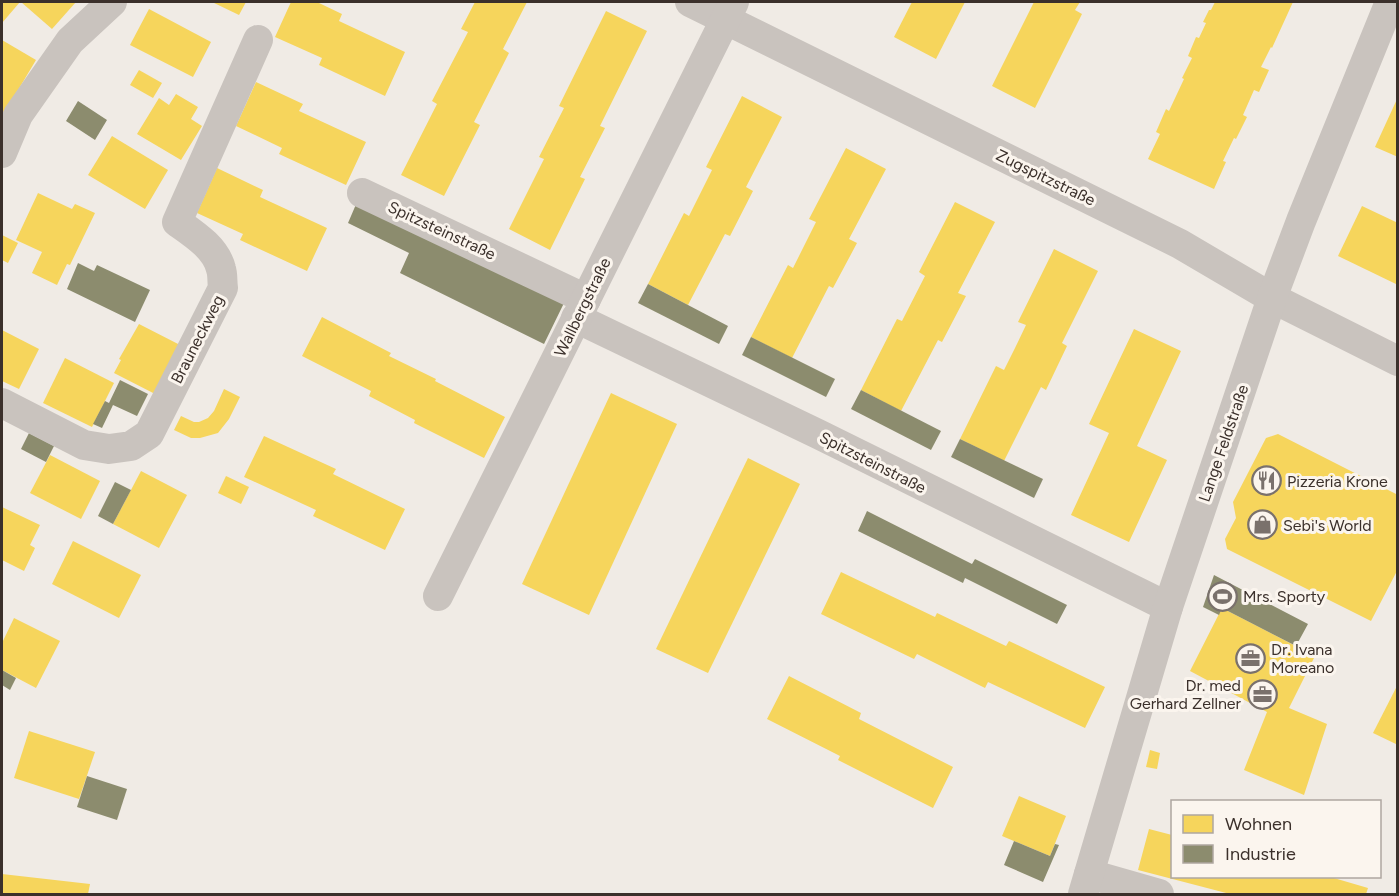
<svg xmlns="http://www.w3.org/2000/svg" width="1399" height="896" font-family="Figtree,sans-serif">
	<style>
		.homes { fill: #f6d55c }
		.industry { fill: #8c8c6e }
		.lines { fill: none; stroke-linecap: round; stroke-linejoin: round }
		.minor { stroke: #c9c3be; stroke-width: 30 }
		.labels { text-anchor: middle; stroke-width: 6; stroke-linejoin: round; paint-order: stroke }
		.street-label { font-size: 16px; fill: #3b302b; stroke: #fbf5ee }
		.poi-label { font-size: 16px; fill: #3b302b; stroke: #fbf5ee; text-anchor: start }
	</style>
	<rect width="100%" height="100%" fill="#f0ebe5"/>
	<!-- homes -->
	<g class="homes">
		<path d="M 2,2 L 20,2 L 2,23 Z"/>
		<path d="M 21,2 L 76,2 L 52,29 Z"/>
		<path d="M 212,2 L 246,2 L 239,15 Z"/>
		<path d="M 291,2 L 315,2 L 319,3 L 342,14 L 339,21 L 405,52 L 385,96 L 319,65 L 322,58 L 275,37 Z"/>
		<path d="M 475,2 L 527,2 L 503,49 L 509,53 L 474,122 L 480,125 L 444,196 L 401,175 L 437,104 L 432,101 L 468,32 L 461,29 Z"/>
		<path d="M 912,2 L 965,2 L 936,59 L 894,37 Z"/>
		<path d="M 1034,2 L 1080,2 L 1075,10 L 1082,14 L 1035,108 L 992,86 Z"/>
		<path d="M 1215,2 L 1293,2 L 1272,48 L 1271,47 L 1261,67 L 1269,70 L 1259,92 L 1254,90 L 1243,115 L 1247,117 L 1236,139 L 1234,138 L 1223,161 L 1226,162 L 1214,189 L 1148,159 L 1160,134 L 1156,132 L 1166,109 L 1169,111 L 1184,79 L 1182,78 L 1192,58 L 1188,56 L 1196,37 L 1199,38 L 1206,23 L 1203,22 L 1209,10 L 1211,10 Z"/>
		<path d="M 149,9 L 211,42 L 193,77 L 130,45 Z"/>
		<path d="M 606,11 L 647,31 L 600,126 L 605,128 L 580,177 L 585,179 L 550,250 L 509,229 L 544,159 L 539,157 L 564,108 L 559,106 Z"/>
		<path d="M 2,40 L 36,60 L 2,117 Z"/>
		<path d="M 139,70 L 162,83 L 153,98 L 130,85 Z"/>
		<path d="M 256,82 L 303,104 L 299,111 L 366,142 L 346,185 L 279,154 L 282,148 L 236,126 Z"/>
		<path d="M 176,94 L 198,107 L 191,119 L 202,126 L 181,160 L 137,134 L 159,98 L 169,105 Z"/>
		<path d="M 742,96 L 782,117 L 746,187 L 753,191 L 730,236 L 725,234 L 688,305 L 648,284 L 684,213 L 689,216 L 712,170 L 706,167 Z"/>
		<path d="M 1398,97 L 1398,157 L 1375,147 Z"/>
		<path d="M 112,136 L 168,170 L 145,209 L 88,175 Z"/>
		<path d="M 846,148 L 886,169 L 849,239 L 857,243 L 833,288 L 829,286 L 792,358 L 751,337 L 788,265 L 793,268 L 816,222 L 809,219 Z"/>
		<path d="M 217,168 L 263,190 L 260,197 L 327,228 L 307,271 L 240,240 L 243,234 L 197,213 Z"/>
		<path d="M 38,193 L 72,209 L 75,204 L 95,213 L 70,265 L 67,264 L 57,285 L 32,273 L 42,252 L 16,240 Z"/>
		<path d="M 955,202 L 995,222 L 958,293 L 966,296 L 942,342 L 938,340 L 901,411 L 861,390 L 897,319 L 902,321 L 925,276 L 919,272 Z"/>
		<path d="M 1362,206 L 1398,223 L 1398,285 L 1338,256 Z"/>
		<path d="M 2,235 L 18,243 L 8,263 L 2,260 Z"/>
		<path d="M 1054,249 L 1098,271 L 1062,343 L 1067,346 L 1046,390 L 1041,387 L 1004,461 L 960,439 L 996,366 L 1004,370 L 1015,348 L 1026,325 L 1018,322 Z"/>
		<path d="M 322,317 L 391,353 L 389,356 L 436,379 L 435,381 L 505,417 L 484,458 L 414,423 L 415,420 L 369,396 L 371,391 L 302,356 Z"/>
		<path d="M 139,324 L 182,346 L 157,395 L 114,373 L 121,360 L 119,359 Z"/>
		<path d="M 1134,329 L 1181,351 L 1137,446 L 1167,460 L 1129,542 L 1071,515 L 1109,433 L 1089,424 Z"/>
		<path d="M 2,330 L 39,349 L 19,389 L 2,381 Z"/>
		<path d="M 65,358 L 114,383 L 92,427 L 43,403 Z"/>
		<path d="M 224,389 L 240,397 L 229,419 L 218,433 L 200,438 L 191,438 L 174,430 L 181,416 L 194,422 L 199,422 L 208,418 L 214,411 Z"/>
		<path d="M 611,393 L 677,424 L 589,615 L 522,584 Z"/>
		<path d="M 1278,434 L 1398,495 L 1398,569 L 1371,621 L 1227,549 L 1225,539 L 1236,518 L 1233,502 L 1266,438 Z"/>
		<path d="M 264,436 L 336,469 L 333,474 L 405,509 L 385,550 L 313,516 L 316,510 L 244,477 Z"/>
		<path d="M 50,455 L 100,481 L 81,519 L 30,493 Z"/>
		<path d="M 748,458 L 800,484 L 708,673 L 656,649 Z"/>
		<path d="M 141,471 L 187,495 L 159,548 L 113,524 Z"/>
		<path d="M 226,476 L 249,487 L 241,504 L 218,493 Z"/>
		<path d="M 2,507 L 40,525 L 30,545 L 35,548 L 24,571 L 2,560 Z"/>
		<path d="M 73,541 L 141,575 L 119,618 L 52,584 Z"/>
		<path d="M 841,572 L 935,617 L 937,613 L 1006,646 L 1009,641 L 1105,687 L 1085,728 L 988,682 L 985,688 L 917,654 L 914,659 L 821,614 Z"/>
		<path d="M 1222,608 L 1315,656 L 1289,708 L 1327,724 L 1304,795 L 1244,770 L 1267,712 L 1190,671 Z"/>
		<path d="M 14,618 L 60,641 L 36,688 L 2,670 L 2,643 Z"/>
		<path d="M 789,676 L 861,713 L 859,719 L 953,767 L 933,808 L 838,760 L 840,756 L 767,719 Z"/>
		<path d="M 1398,684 L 1398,745 L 1373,733 Z"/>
		<path d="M 29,731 L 95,752 L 79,799 L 14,778 Z"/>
		<path d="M 1150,750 L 1160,753 L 1157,769 L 1146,767 Z"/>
		<path d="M 1019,796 L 1066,816 L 1050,856 L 1002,836 Z"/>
		<path d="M 1149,829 L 1172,835 L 1172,876 L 1327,876 L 1368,888 L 1366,894 L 1230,894 L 1138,870 Z"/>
		<path d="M 2,874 L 90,884 L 88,894 L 2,894 Z"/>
	</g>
	<!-- industry -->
	<g class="industry">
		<path d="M 78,101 L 107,120 L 95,140 L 66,121 Z"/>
		<path d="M 357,202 L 564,303 L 544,344 L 400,273 L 409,253 L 348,223 Z"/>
		<path d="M 78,263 L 94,271 L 97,265 L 150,290 L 135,322 L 67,289 Z"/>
		<path d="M 648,284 L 728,326 L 719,344 L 638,303 Z"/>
		<path d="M 751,337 L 835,379 L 826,397 L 742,355 Z"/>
		<path d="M 120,380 L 148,394 L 137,416 L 113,405 L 102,428 L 93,424 L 105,401 L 109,403 Z"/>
		<path d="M 861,390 L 941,431 L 931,450 L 851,409 Z"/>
		<path d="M 29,433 L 54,446 L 46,462 L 21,449 Z"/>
		<path d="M 960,439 L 1043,479 L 1034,498 L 951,457 Z"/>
		<path d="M 115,482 L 131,490 L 113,524 L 98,516 Z"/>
		<path d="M 867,511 L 972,564 L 975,559 L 1067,605 L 1057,624 L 965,578 L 963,583 L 858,531 Z"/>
		<path d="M 1214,575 L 1308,624 L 1296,646 L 1222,608 L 1219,615 L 1203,607 Z"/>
		<path d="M 2,670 L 16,678 L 10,690 L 2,685 Z"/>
		<path d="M 87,776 L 127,789 L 117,820 L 77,807 Z"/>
		<path d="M 1014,841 L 1050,856 L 1055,844 L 1059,845 L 1043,882 L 1004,865 Z"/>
	</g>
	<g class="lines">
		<!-- minor -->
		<g class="minor">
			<path d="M 690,2 L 1180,244 L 1272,298 L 1398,361"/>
			<path d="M 2,153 L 18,115 L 70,41 L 112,2"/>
			<path d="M 362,193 L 586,299"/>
			<path d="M 576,318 L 818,434 L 1168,607"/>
			<path d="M 2,403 L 84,445 L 109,449 L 131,446 L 149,434 L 223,288 C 222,282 223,275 221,269 C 216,248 194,234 177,222 L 258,40"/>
			<path d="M 438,596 L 734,2"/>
			<path d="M 1089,874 L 1159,894"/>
			<path d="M 1083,894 L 1168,607 L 1272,298 L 1301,221 L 1390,2"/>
		</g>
	</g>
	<!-- icons -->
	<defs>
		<symbol id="restaurant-ring" viewBox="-11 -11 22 22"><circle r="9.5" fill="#fbf5ee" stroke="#7a716c" stroke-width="1.5"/><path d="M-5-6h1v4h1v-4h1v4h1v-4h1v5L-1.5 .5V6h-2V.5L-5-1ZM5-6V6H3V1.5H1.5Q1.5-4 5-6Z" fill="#7a716c"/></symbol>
		<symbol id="shop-ring" viewBox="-11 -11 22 22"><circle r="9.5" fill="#fbf5ee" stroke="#7a716c" stroke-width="1.5"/><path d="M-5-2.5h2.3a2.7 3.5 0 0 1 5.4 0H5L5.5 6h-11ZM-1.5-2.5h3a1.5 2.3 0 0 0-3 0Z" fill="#7a716c"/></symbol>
		<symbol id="stadium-ring" viewBox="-11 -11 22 22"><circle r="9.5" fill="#fbf5ee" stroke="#7a716c" stroke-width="1.5"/><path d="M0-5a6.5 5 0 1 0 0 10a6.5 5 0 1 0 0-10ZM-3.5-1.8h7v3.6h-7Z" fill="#7a716c"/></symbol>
		<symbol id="office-ring" viewBox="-11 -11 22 22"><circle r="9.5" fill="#fbf5ee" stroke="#7a716c" stroke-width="1.5"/><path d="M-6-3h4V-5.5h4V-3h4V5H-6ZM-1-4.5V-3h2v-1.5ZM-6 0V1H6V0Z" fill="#7a716c"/></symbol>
	</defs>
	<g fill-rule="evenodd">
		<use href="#restaurant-ring" x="1250" y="464" width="33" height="33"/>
		<use href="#shop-ring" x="1246" y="508" width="33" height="33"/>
		<use href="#stadium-ring" x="1206" y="580" width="33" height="33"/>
		<use href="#office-ring" x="1234" y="642" width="33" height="33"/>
		<use href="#office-ring" x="1246" y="678" width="33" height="33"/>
	</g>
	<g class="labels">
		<!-- street labels -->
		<g class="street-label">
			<text transform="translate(1046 177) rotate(26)" y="6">Zugspitzstraße</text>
			<text transform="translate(442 230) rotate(25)" y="6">Spitzsteinstraße</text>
			<text transform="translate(582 307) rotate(-64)" y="6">Wallbergstraße</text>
			<text transform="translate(197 339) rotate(-63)" y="6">Brauneckweg</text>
			<text transform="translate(1223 443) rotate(-71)" y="6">Lange Feldstraße</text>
			<text transform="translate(873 462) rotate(27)" y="6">Spitzsteinstraße</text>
		</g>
		<!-- poi labels -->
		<g class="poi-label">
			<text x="1287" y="487">Pizzeria Krone</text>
			<text x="1283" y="531">Sebi's World</text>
			<text x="1243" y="602">Mrs. Sporty</text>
			<text x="1271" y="655">Dr. Ivana<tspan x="1271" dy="18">Moreano</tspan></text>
			<text x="1241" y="691" text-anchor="end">Dr. med<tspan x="1241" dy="18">Gerhard Zellner</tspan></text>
		</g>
	</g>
	<!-- border -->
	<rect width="1399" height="896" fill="none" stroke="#3b302b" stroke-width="6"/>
	<!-- legend -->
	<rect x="1171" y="800" width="210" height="78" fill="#fbf5ee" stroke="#aea6a0" stroke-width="1.5"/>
	<rect x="1183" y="815" width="30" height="18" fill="#f6d55c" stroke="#aea6a0" stroke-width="1.5"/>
	<text x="1225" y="830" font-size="18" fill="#3b302b">Wohnen</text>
	<rect x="1183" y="845" width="30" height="18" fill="#8c8c6e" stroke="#aea6a0" stroke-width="1.5"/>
	<text x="1225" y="860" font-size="18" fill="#3b302b">Industrie</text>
</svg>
